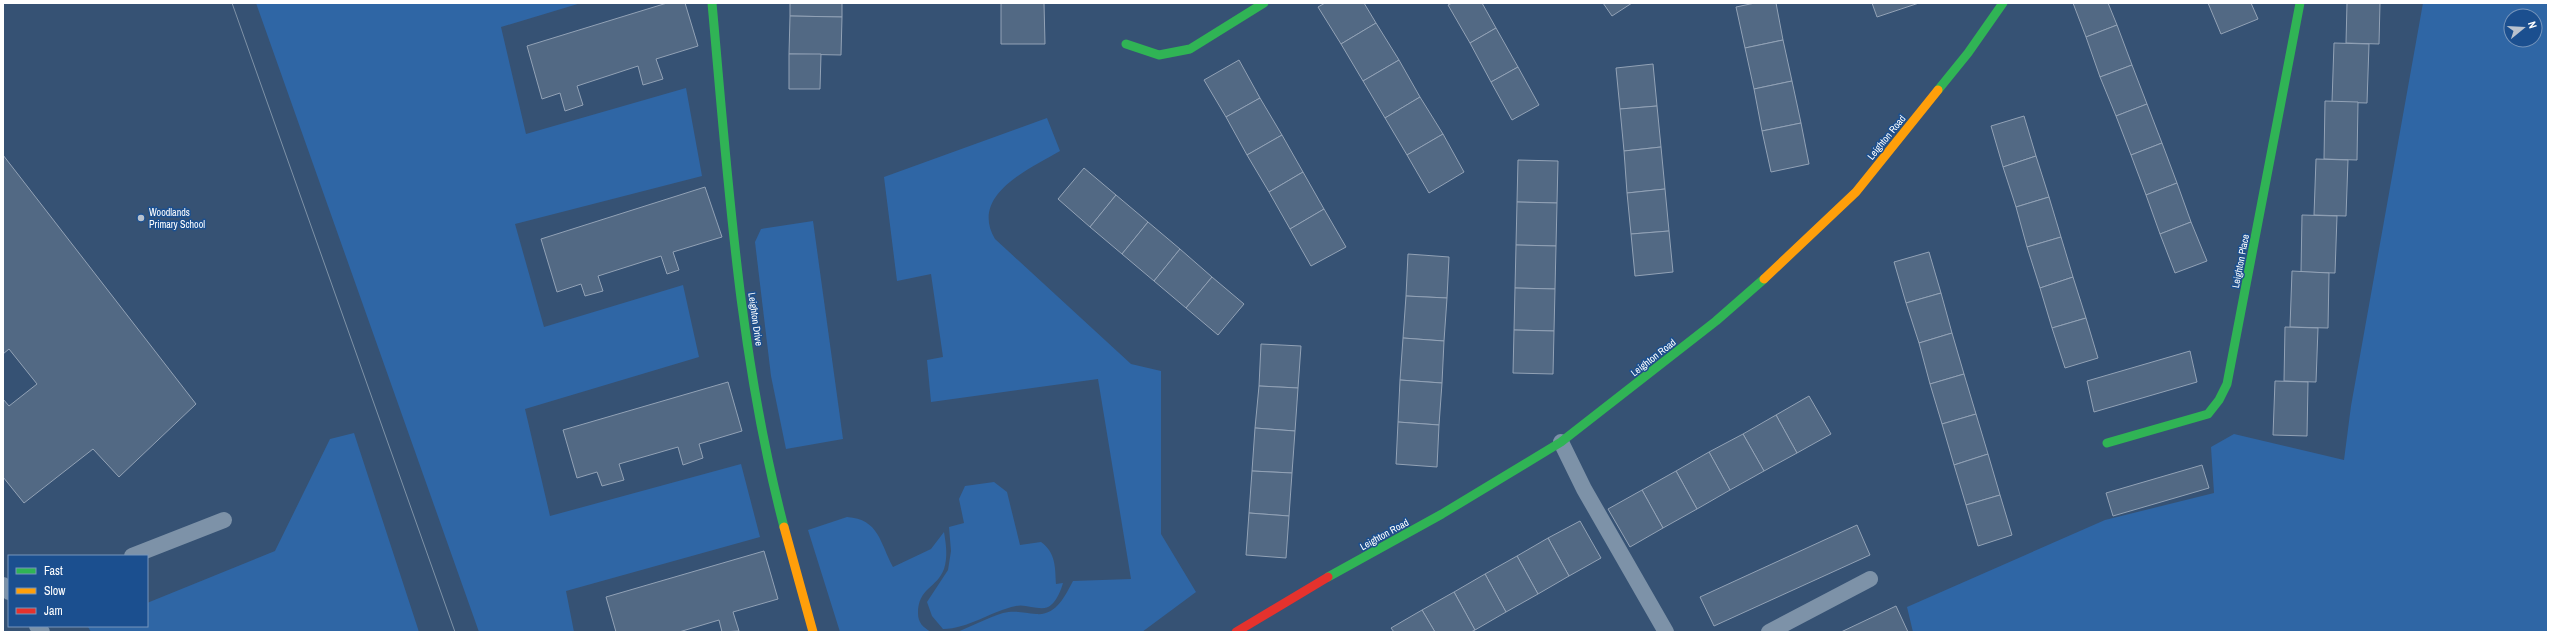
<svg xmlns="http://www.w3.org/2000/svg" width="2551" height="635" font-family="'Archivo Narrow',sans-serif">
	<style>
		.green { fill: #2f66a5; fill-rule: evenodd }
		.building { fill: #526984; stroke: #92a2b6 }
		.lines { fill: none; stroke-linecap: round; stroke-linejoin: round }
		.lane { stroke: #7d92a8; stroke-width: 16 }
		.fast { stroke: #30b455; stroke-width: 9 }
		.slow { stroke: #ff9f0a; stroke-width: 9 }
		.jam { stroke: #e5322d; stroke-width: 9 }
		.tram { stroke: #7e92a7; stroke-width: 1 }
		.poi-dot { fill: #b9c2ce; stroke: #1b4f8f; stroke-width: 1.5 }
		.labels { text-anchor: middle; stroke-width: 3; stroke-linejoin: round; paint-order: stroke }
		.street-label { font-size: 10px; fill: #fff; stroke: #1b4f8f }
		.poi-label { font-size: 10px; fill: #fff; stroke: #1b4f8f; text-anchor: start }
	</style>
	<rect width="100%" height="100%" fill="#365274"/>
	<!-- green -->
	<g class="green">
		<path d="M 256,3 L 581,3 L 501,27 L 526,134 L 686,88 L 702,176 L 515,224 L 544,327 L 683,285 L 699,357 L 525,409 L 550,516 L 741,464 L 760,537 L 566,591 L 574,632 L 479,632 Z"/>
		<path d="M 2423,3 L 2548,3 L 2548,632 L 1913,632 L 1907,607 L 2105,520 L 2214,493 L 2211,447 L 2234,434 L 2344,460 L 2351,406 ZM 2511,16 L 2535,16 L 2535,40 L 2511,40 Z"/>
		<path d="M 1047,118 L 1060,151 C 1029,169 969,195 995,239 L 1131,364 L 1161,371 L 1161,534 L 1196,592 L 1142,632 L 957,632 C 972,626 987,618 1003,613 C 1015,610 1024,613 1036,614 C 1056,616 1065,596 1073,581 L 1131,579 L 1098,379 L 931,402 L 927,360 L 943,357 L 931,274 L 897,281 L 884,177 Z"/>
		<path d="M 813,221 L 843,439 L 786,449 L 771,376 L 755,242 L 761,229 Z"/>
		<path d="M 354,433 L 419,632 L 91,632 L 88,627 L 147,626 L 147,603 L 275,551 L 330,439 Z"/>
		<path d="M 994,482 L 1007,492 L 1020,545 L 1041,542 C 1056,553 1055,567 1056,584 L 1063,583 C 1061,590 1057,600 1051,605 C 1043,613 1026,603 1016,606 C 991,611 968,629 943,629 L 932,616 L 927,602 L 948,570 L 951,551 L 949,527 L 964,523 L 959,499 L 965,486 Z"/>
		<path d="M 847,517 C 879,519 880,543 893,567 L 931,549 L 944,532 C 946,544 948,557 944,569 C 937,588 918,588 918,613 C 918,623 923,627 931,632 L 840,632 L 808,530 Z"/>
	</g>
	<!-- building -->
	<g class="building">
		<path d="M 667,3 L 685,3 L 698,46 L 656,59 L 663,79 L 643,85 L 638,66 L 577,86 L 583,105 L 565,111 L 560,93 L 542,99 L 527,46 Z"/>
		<path d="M 790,3 L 842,3 L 842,17 L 790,16 Z"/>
		<path d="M 1001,3 L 1044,3 L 1045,44 L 1001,44 Z"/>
		<path d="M 1325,3 L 1364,3 L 1376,23 L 1341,44 L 1318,7 Z"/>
		<path d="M 1452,3 L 1482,3 L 1496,28 L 1470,43 L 1448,5 Z"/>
		<path d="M 1603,3 L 1632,3 L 1612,16 Z"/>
		<path d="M 1755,3 L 1776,3 L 1783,40 L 1745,48 L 1736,7 Z"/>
		<path d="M 1872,3 L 1919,3 L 1877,17 Z"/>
		<path d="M 2073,3 L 2108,3 L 2117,25 L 2086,37 Z"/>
		<path d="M 2208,3 L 2251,3 L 2258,19 L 2221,34 Z"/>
		<path d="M 2347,3 L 2380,3 L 2379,44 L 2346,43 Z"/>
		<path d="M 790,16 L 842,17 L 841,55 L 789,54 Z"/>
		<path d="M 1376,23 L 1399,60 L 1363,81 L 1341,44 Z"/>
		<path d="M 2117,25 L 2132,65 L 2100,77 L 2086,37 Z"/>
		<path d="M 1496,28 L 1518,67 L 1491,82 L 1470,43 Z"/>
		<path d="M 1783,40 L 1792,81 L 1754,89 L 1745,48 Z"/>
		<path d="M 2334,43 L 2369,44 L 2367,103 L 2332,102 Z"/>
		<path d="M 789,54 L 821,54 L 820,89 L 789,89 Z"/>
		<path d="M 1239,60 L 1260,98 L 1226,117 L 1204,80 Z"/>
		<path d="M 1399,60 L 1420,97 L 1385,118 L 1363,81 Z"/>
		<path d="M 1653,64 L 1657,106 L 1620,109 L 1616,68 Z"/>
		<path d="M 2132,65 L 2147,104 L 2116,116 L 2100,77 Z"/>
		<path d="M 1518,67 L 1539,105 L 1512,120 L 1491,82 Z"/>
		<path d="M 1792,81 L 1801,123 L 1762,131 L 1754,89 Z"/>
		<path d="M 1420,97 L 1443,134 L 1407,155 L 1385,118 Z"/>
		<path d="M 1260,98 L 1282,135 L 1247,155 L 1226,117 Z"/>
		<path d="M 2325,101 L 2358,102 L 2357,160 L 2324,159 Z"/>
		<path d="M 2147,104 L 2162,143 L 2131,155 L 2116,116 Z"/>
		<path d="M 1657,106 L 1661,147 L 1624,151 L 1620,109 Z"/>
		<path d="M 2024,116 L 2036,156 L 2003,167 L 1991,126 Z"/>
		<path d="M 1801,123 L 1809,164 L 1771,172 L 1762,131 Z"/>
		<path d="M 1443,134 L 1464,172 L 1429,193 L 1407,155 Z"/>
		<path d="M 1282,135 L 1303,172 L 1269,192 L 1247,155 Z"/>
		<path d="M 2162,143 L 2177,183 L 2146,195 L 2131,155 Z"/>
		<path d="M 1661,147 L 1665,189 L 1627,193 L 1624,151 Z"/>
		<path d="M 3,155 L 196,404 L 119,477 L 93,449 L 24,503 L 3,477 L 3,399 L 9,406 L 37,384 L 9,349 L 3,354 Z"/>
		<path d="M 2036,156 L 2049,197 L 2016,207 L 2003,167 Z"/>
		<path d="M 2316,159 L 2348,160 L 2346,216 L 2314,215 Z"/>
		<path d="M 1518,160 L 1558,161 L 1557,203 L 1517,202 Z"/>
		<path d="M 1084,168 L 1116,195 L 1090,227 L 1058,199 Z"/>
		<path d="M 1303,172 L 1324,209 L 1290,229 L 1269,192 Z"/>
		<path d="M 2177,183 L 2191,222 L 2160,234 L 2146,195 Z"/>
		<path d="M 705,187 L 722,237 L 673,252 L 679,270 L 667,274 L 661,256 L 598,276 L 603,291 L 585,296 L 581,284 L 557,292 L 541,239 Z"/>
		<path d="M 1665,189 L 1669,231 L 1631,234 L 1627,193 Z"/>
		<path d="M 1116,195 L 1148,222 L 1122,254 L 1090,227 Z"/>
		<path d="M 2049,197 L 2061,237 L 2027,247 L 2016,207 Z"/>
		<path d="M 1517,202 L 1557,203 L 1556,246 L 1516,245 Z"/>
		<path d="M 1324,209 L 1346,247 L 1311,266 L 1290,229 Z"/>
		<path d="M 2302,215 L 2337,216 L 2335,273 L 2301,272 Z"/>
		<path d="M 1148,222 L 1180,249 L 1154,281 L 1122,254 Z"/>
		<path d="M 2191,222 L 2207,261 L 2175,273 L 2160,234 Z"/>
		<path d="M 1669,231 L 1673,272 L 1635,276 L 1631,234 Z"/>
		<path d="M 2061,237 L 2073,277 L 2040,288 L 2027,247 Z"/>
		<path d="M 1516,245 L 1556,246 L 1555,289 L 1515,288 Z"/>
		<path d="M 1180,249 L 1212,277 L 1186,308 L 1154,281 Z"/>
		<path d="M 1929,252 L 1941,293 L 1906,303 L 1894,262 Z"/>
		<path d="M 1408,254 L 1449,257 L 1447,298 L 1406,296 Z"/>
		<path d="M 2292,271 L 2329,273 L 2328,328 L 2290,327 Z"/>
		<path d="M 1212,277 L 1244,304 L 1218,335 L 1186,308 Z"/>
		<path d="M 2073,277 L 2086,318 L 2052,328 L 2040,288 Z"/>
		<path d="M 1515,288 L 1555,289 L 1554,331 L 1514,330 Z"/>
		<path d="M 1941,293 L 1952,333 L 1919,343 L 1906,303 Z"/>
		<path d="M 1406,296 L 1447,298 L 1444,341 L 1403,338 Z"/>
		<path d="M 2086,318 L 2098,358 L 2065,368 L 2052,328 Z"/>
		<path d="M 2285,327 L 2318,328 L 2316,382 L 2284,381 Z"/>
		<path d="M 1514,330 L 1554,331 L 1553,374 L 1513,373 Z"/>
		<path d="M 1952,333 L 1964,374 L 1930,384 L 1919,343 Z"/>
		<path d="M 1403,338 L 1444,341 L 1442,383 L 1400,380 Z"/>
		<path d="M 1261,344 L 1301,346 L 1298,388 L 1259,386 Z"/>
		<path d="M 2190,351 L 2197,382 L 2094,412 L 2087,381 Z"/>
		<path d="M 1964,374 L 1976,414 L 1942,424 L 1930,384 Z"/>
		<path d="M 1400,380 L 1442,383 L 1439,425 L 1398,422 Z"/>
		<path d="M 2275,381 L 2308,382 L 2307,436 L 2273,435 Z"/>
		<path d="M 728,382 L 742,431 L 699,444 L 703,458 L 683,465 L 678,447 L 619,464 L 624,480 L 602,486 L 597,472 L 577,478 L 563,430 Z"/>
		<path d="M 1259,386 L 1298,388 L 1295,431 L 1255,428 Z"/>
		<path d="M 1809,396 L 1831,434 L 1797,453 L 1776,415 Z"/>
		<path d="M 1976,414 L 1988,454 L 1954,465 L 1942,424 Z"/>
		<path d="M 1776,415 L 1797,453 L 1764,471 L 1743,434 Z"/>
		<path d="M 1398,422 L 1439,425 L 1437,467 L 1396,464 Z"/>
		<path d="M 1255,428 L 1295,431 L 1292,473 L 1252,471 Z"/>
		<path d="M 1743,434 L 1764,471 L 1730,490 L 1709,452 Z"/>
		<path d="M 1709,452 L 1730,490 L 1697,509 L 1676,471 Z"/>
		<path d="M 1988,454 L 2000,495 L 1966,505 L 1954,465 Z"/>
		<path d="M 2202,465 L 2209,488 L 2113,516 L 2106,493 Z"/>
		<path d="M 1252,471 L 1292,473 L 1289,516 L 1249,513 Z"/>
		<path d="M 1676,471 L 1697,509 L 1663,528 L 1642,490 Z"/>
		<path d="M 1642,490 L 1663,528 L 1630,547 L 1608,509 Z"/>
		<path d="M 2000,495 L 2012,535 L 1978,546 L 1966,505 Z"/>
		<path d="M 1249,513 L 1289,516 L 1286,558 L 1246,555 Z"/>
		<path d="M 1580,521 L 1601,558 L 1569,576 L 1548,538 Z"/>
		<path d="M 1857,525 L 1870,555 L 1714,626 L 1700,597 Z"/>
		<path d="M 1548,538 L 1569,576 L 1538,594 L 1517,556 Z"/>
		<path d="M 764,551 L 778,599 L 733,612 L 739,631 L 722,632 L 719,620 L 679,632 L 616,632 L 606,597 Z"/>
		<path d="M 1517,556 L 1538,594 L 1506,612 L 1485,574 Z"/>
		<path d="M 1485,574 L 1506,612 L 1475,630 L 1454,592 Z"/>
		<path d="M 1454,592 L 1475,630 L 1471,632 L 1435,632 L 1422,610 Z"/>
		<path d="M 1896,606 L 1908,632 L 1841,632 Z"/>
		<path d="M 1422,610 L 1435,632 L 1394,632 L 1391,628 Z"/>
	</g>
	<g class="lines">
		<!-- lane -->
		<g class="lane">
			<path d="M 1561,442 L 1584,489 L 1666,632"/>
			<path d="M 132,556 L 224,520"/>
			<path d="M 3,585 L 9,592"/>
			<path d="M 37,626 L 42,632"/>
			<path d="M 1769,632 L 1870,579"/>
		</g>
		<!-- fast -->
		<g class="fast">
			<path d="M 712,3 C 728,179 739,356 784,527"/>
			<path d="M 1126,44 L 1159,55 L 1190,49 L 1264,3"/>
			<path d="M 1938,90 L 1968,53 L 2003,3"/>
			<path d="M 2107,443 L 2208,414 L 2219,400 L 2227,384 L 2300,3"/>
			<path d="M 1328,577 L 1442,514 L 1561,442 L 1716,321 L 1764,279"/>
		</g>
		<!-- slow -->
		<g class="slow">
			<path d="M 1764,279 L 1856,192 L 1938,90"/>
			<path d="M 784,527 L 813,632"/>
		</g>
		<!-- jam -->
		<path class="jam" d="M 1236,632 L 1328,577"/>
		<!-- tram -->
		<path class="tram" d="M 232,3 L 455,632"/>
	</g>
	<!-- markers -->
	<circle class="poi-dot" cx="141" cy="218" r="4"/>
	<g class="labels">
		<!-- street labels -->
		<g class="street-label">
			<text transform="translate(1886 137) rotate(-51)" y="4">Leighton Road</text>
			<text transform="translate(2240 261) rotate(-79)" y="4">Leighton Place</text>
			<text transform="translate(756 319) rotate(82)" y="4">Leighton Drive</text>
			<text transform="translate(1653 357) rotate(-38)" y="4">Leighton Road</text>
			<text transform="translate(1384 534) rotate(-29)" y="4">Leighton Road</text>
		</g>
		<!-- poi labels -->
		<g class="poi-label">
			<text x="149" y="216">Woodlands<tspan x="149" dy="12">Primary School</tspan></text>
		</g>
	</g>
	<!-- border -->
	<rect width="2551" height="635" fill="none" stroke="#ffffff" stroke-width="8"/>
	<!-- legend -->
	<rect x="8" y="555" width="140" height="72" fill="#1b4f8f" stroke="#7695bc"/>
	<rect x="16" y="568" width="20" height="6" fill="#30b455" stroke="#7695bc"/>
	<text x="44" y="575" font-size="12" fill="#ffffff">Fast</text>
	<rect x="16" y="588" width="20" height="6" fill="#ff9f0a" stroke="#7695bc"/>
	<text x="44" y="595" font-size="12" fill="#ffffff">Slow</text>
	<rect x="16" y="608" width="20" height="6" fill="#e5322d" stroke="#7695bc"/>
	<text x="44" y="615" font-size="12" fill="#ffffff">Jam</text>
	<!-- north arrow -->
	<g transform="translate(2523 28) rotate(72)"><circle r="19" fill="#1b4f8f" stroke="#7695bc"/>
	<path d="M0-3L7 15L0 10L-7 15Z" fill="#b9c2ce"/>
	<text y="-6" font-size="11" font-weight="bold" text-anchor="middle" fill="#ffffff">N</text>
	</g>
</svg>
